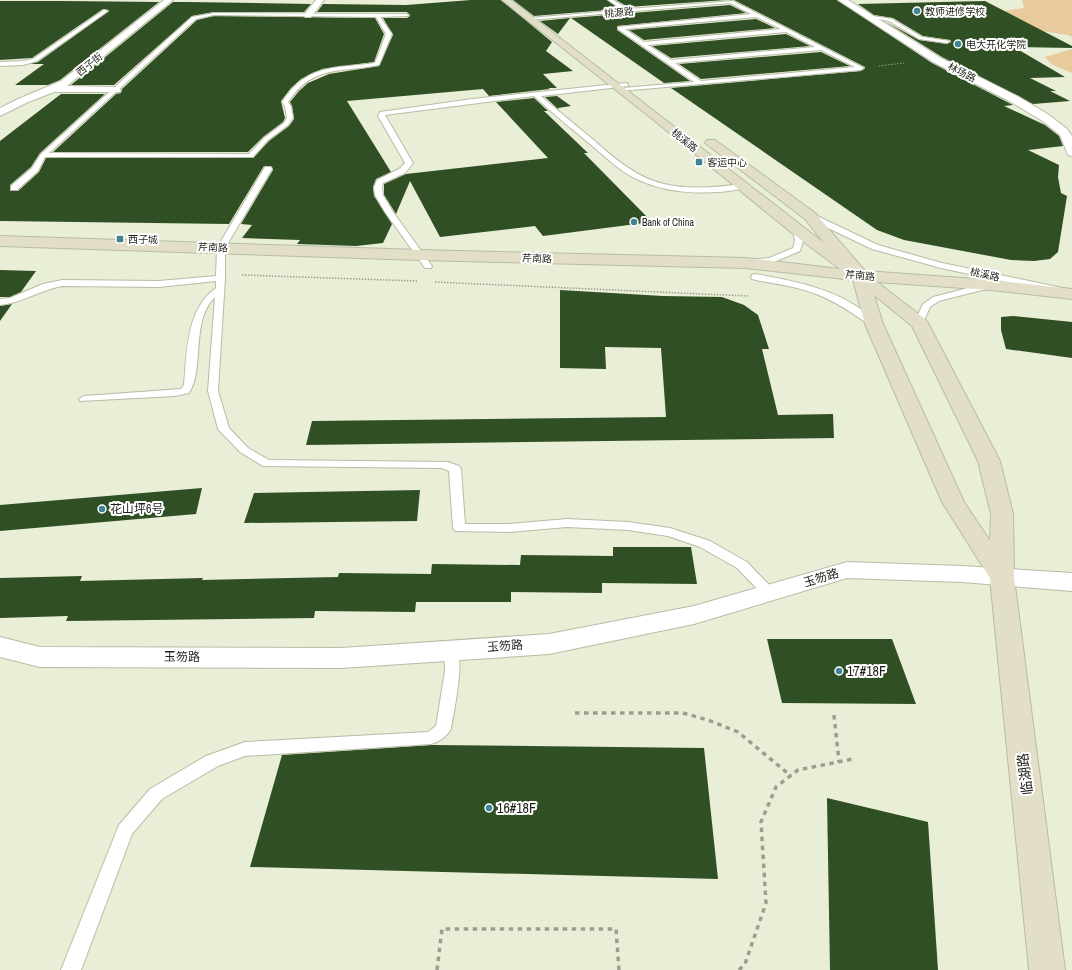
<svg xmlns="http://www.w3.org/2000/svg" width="1072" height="970" font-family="'Archivo Narrow','Noto Sans SC',sans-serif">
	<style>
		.green { fill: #e8cb9c }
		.building { fill: #314f24 }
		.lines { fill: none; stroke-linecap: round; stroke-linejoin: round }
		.lane-casing { stroke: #b7bca6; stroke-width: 2 }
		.street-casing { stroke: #b7bca6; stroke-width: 2 }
		.secondary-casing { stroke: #b7bca6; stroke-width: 2 }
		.path-far2 { stroke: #9b9f8e; stroke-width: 1; stroke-dasharray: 1.5 1.5; stroke-linecap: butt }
		.path-far1 { stroke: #9b9f8e; stroke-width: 1.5; stroke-dasharray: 1.5 1.5; stroke-linecap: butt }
		.path { stroke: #9b9f8e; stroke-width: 3.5; stroke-dasharray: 4.5 4.5; stroke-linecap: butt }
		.lane { fill: #fff; fill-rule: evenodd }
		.street { fill: #fff; fill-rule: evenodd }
		.secondary { fill: #e2dec7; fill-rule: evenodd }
		.poi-dot { fill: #408493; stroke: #fff; stroke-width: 1.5 }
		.labels { text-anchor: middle; stroke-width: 4; stroke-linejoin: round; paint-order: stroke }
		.far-poi-label { font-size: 10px; fill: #1f2119; stroke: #fff; text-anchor: start }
		.far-street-label { font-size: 10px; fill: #1f2119; stroke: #fff }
		.poi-label { font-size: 12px; fill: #1f2119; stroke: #fff; text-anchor: start }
		.street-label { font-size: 12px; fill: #1f2119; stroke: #fff }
		.near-poi-label { font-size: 14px; fill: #1f2119; stroke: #fff; text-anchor: start }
		.near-street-label { font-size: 14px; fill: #1f2119; stroke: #fff }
	</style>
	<rect width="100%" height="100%" fill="#e9eed7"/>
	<!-- green -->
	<g class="green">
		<path d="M 1022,0 L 1072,0 L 1072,37 L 1068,35 L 1028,29 L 1003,11 L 1024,8 Z"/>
		<path d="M 1072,49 L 1072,73 L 1051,64 L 1045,57 Z"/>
	</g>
	<!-- building -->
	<g class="building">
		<path d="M 471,0 L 501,0 L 552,42 L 546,51 L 573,71 L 543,74 L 557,88 L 548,88 L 550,89 L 489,96 L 483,89 L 347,101 L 391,172 L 376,179 L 373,187 L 374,196 L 392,224 L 383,243 L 356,246 L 297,244 L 300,240 L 242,238 L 252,225 L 241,224 L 273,170 L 271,166 L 264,166 L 229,224 L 0,221 L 0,141 L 61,94 L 105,94 L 40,153 L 31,167 L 10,185 L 10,191 L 18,191 L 39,172 L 46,158 L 253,158 L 269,141 L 289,126 L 294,119 L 292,106 L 290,102 L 299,91 L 308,83 L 329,74 L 379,66 L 393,35 L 383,18 L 407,18 L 410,16 L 407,12 L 317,12 L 323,4 L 406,5 Z"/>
		<path d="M 513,0 L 607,0 L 619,9 L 534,16 Z"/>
		<path d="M 616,0 L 726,0 L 628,7 Z"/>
		<path d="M 734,0 L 837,0 L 932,63 L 1013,105 L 1004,106 L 1045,125 L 1059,136 L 1063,146 L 1028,150 L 1059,165 L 1058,177 L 1061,193 L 1067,196 L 1058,252 L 1050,259 L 1034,261 L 1011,260 L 904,240 L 877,230 L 671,88 L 861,71 L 865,68 L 865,67 Z"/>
		<path d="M 0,1 L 63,1 L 159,2 L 60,80 L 48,85 L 15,85 L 44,64 L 30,64 L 38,62 L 109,11 L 108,10 L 103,9 L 32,58 L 0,60 Z"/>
		<path d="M 985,1 L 1072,46 L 1072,48 L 1014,47 L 1065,77 L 1030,78 L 1056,91 L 1050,91 L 1070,101 L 1033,104 L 942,57 L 886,22 L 919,40 L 947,44 L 951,42 L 950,40 L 923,36 L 893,18 L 874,15 L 858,4 Z"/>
		<path d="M 173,2 L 188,2 L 311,4 L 304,12 L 214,12 L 192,16 L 114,85 L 71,85 Z"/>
		<path d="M 730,5 L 746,13 L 617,26 L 617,30 L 690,81 L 664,83 L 571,18 Z"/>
		<path d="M 214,16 L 375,18 L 384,34 L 374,62 L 322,69 L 301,79 L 291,88 L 281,101 L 285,118 L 283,122 L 263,137 L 248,152 L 53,152 L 116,94 L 121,93 L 122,89 L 197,20 Z"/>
		<path d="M 570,18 L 558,34 L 540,21 Z"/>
		<path d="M 756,19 L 775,28 L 644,40 L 629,30 Z"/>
		<path d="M 786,34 L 810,46 L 671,58 L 652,46 Z"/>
		<path d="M 821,52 L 850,66 L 701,79 L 679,64 Z"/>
		<path d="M 557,96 L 571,106 L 558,108 L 559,110 L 545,97 Z"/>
		<path d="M 534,98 L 548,111 L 544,111 L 588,153 L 584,153 L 652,222 L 543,236 L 535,226 L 440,237 L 410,181 L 396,214 L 384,195 L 384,184 L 406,174 L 548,158 L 496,102 Z"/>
		<path d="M 0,270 L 36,271 L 21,292 L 10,297 L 0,297 Z"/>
		<path d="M 560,290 L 663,296 L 722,297 L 744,305 L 758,315 L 769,349 L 762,349 L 778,415 L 833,414 L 834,438 L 306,445 L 312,421 L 666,417 L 661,348 L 605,347 L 606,369 L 560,368 Z"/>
		<path d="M 12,304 L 0,321 L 0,306 Z"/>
		<path d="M 1013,316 L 1072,322 L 1072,358 L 1006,349 L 1001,330 L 1001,317 Z"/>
		<path d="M 202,488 L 196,514 L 0,531 L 0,505 Z"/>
		<path d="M 420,490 L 417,521 L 244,523 L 254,493 Z"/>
		<path d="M 613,547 L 691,547 L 697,584 L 602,583 L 602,593 L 511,592 L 511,602 L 416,602 L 415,612 L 315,611 L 314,618 L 66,621 L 68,616 L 0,618 L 0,578 L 82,576 L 80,581 L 203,578 L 202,580 L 338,577 L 339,573 L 431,574 L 432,564 L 520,565 L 521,555 L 613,556 Z"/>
		<path d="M 767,639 L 892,639 L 916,704 L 782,703 Z"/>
		<path d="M 432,745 L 704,748 L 718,879 L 250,867 L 282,755 Z"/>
		<path d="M 827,798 L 928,822 L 938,970 L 830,970 Z"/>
	</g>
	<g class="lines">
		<defs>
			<g id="lane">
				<path d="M 608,0 L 613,0 L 628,9 L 733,1 L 864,68 L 861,70 L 620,91 L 619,90 L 622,88 L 694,82 L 618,29 L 618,27 L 751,14 L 730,3 L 530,20 L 528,19 L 530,18 L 623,10 ZM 756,17 L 781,29 L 644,42 L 625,29 ZM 786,32 L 815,47 L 671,60 L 648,45 ZM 821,50 L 855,67 L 701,81 L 675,63 Z"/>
				<path d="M 104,10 L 108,11 L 37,61 L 23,65 L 0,66 L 0,62 L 23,61 L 33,59 Z"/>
				<path d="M 214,13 L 407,14 L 409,15 L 407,16 L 380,17 L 392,34 L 379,65 C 341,73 313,64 288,102 L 291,106 L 293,118 L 288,125 L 268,140 L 253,157 L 45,157 L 38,171 L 17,190 L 11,190 L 11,186 L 32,168 L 41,154 L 192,17 ZM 214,15 L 376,17 L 386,34 L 375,63 C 333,69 308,63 282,102 L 285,106 L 287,118 L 284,123 L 264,138 L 249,154 L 49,153 L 196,19 Z"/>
				<path d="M 873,16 L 892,19 L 922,37 L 950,41 L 947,43 L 919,39 L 889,21 L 871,18 Z"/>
				<path d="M 626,83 L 628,84 L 628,86 L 541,96 C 557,110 573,123 590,137 C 612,156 634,177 664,184 C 690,190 717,187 743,184 L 747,186 L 746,188 C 713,195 672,195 641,181 C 621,173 606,157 590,144 C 571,128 552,113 534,96 L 385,115 L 413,163 L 405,173 L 383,183 L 382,187 L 383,195 L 393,212 L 432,266 L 431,268 L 425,268 L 385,212 L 375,195 L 374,187 L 377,180 L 399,169 L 405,163 L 378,116 L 380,112 L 472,99 Z"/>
				<path d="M 265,167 L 271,167 L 272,169 L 225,248 L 225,278 L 218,391 L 229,428 L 248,448 L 269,460 L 448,462 L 459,466 L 461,469 L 465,524 L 509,524 L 567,519 L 628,522 L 670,528 L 710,541 L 747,562 L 774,590 L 776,593 L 774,596 L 769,598 L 764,596 L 737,568 L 700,547 L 668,536 L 628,530 L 567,527 L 509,532 L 455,531 L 453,528 L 449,471 L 442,468 L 263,466 L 240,452 L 218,429 L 208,391 L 215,297 C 190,321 205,369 189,393 L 175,396 L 80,401 L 79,399 L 84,396 L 181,389 L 184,385 C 187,352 186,309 216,288 L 216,281 L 159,287 L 62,286 C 40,290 22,303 0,305 L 0,299 L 10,298 L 43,284 L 62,280 L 159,281 L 216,276 L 217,248 Z"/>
				<path d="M 807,214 L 813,214 L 878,245 L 942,263 L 1072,290 L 1072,296 L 941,268 L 872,249 L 807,218 Z"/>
				<path d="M 794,228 L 797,228 L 801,230 L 803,241 L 800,251 L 774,262 L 748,264 L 747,262 L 748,260 L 769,258 L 793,248 L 795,241 L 793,230 Z"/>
				<path d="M 755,274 C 794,281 833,288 865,312 C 869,316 875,319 879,324 L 874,327 L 871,326 C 847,309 826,295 797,288 C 782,284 767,283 752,279 L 751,277 L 752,275 Z"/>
				<path d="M 991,282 L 995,285 L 994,287 L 939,301 L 930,307 L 922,325 L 919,326 L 914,323 L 923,304 L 933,297 Z"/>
				<path d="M 451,645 L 456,646 C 465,662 454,710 451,729 C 447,736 439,742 431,744 L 245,756 L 218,766 L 162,799 L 132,834 L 81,970 L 61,970 L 119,825 L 150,789 L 206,756 L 245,742 L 428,732 L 436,726 L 445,671 L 444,650 L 446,646 Z"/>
			</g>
			<g id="street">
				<path d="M 164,0 L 173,0 L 67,86 L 116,87 L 121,90 L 120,92 L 54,92 L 26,103 L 0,116 L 0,108 L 18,99 L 61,81 Z"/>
				<path d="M 316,0 L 324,0 L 311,17 L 305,17 L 304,15 Z"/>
				<path d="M 838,0 L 848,0 L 941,58 L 1019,97 L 1049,115 L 1066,128 L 1072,136 L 1072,156 L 1068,155 L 1060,135 L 1041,120 L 1011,102 L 933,62 Z"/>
				<path d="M 847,562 L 962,566 L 1072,573 L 1072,591 L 962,582 L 847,578 L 694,624 L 549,654 L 341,668 L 40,667 L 0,657 L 0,637 L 40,647 L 341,648 L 549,634 L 694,606 Z"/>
			</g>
			<path id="secondary" d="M 502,0 L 511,0 L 824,243 L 805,219 L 705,143 L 707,140 L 715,140 L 815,213 L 865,271 L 991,280 L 1072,289 L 1072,299 L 991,290 L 877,282 L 925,319 L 928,323 L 1000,461 L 1013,514 L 1014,578 L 1065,970 L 1029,970 L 990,578 L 942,502 L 865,324 L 853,280 L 746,268 L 419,260 L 0,246 L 0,236 L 419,250 L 746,258 L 840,269 L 792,233 L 655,121 ZM 874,295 L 912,326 L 978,461 L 991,514 L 990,541 L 964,502 L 883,324 Z"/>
		</defs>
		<!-- lane casing -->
		<use href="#lane" class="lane-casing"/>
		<!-- street casing -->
		<use href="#street" class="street-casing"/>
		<!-- secondary casing -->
		<use href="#secondary" class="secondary-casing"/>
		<!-- path-far2 -->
		<path class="path-far2" d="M 879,66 L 904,63"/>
		<!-- path-far1 -->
		<g class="path-far1">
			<path d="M 242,275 L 417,281"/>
			<path d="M 435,282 L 748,296"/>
		</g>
		<!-- path -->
		<g class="path">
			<path d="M 575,713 L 683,713 L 708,720 L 738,732 L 791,776"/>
			<path d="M 834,715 L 839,762"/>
			<path d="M 437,970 L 442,929 L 616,929 L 619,970"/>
			<path d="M 739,970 L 745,964 L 766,903 L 761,822 L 776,787 L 798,770 L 853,759"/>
		</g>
		<!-- lane -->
		<use href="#lane" class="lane"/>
		<!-- street -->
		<use href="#street" class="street"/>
		<!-- secondary -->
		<use href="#secondary" class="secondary"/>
	</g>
	<!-- markers -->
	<g class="poi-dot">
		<circle cx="917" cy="11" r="4"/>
		<circle cx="958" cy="44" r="4"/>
		<rect x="695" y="158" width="8" height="8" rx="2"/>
		<circle cx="634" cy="222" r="4"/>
		<rect x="116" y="235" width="8" height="8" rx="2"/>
		<circle cx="102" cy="509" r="4"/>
		<circle cx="839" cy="671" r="4"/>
		<circle cx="489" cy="808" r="4"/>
	</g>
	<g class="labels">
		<!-- far-poi labels -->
		<g class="far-poi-label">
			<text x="925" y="15">教师进修学校</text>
			<text x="966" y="48">电大开化学院</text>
			<text x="707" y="166">客运中心</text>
			<text x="642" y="226">Bank of China</text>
			<text x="128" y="243">西子城</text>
		</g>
		<!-- far-street labels -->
		<g class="far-street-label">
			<text transform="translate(619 12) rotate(-5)" y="4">桃源路</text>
			<text transform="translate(89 64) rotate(-39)" y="4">西子街</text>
			<text transform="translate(962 72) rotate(27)" y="4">林场路</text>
			<text transform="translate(685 140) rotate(39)" y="4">桃溪路</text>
			<text transform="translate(213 247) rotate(2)" y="4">芹南路</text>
			<text transform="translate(537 258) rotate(2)" y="4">芹南路</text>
			<text transform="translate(985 274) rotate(12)" y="4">桃溪路</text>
			<text transform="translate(860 275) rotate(5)" y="4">芹南路</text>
		</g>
		<!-- poi labels -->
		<g class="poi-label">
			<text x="110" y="513">花山坪6号</text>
		</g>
		<!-- street labels -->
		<g class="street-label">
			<text transform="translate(821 578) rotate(-17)" y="4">玉笏路</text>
			<text transform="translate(505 646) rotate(-4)" y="4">玉笏路</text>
			<text x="182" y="661">玉笏路</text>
		</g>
		<!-- near-poi labels -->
		<g class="near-poi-label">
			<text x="847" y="676">17#18F</text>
			<text x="497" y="813">16#18F</text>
		</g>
		<!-- near-street labels -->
		<g class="near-street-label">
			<text transform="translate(1025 774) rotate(-97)" y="5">临湖路</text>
		</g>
	</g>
</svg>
